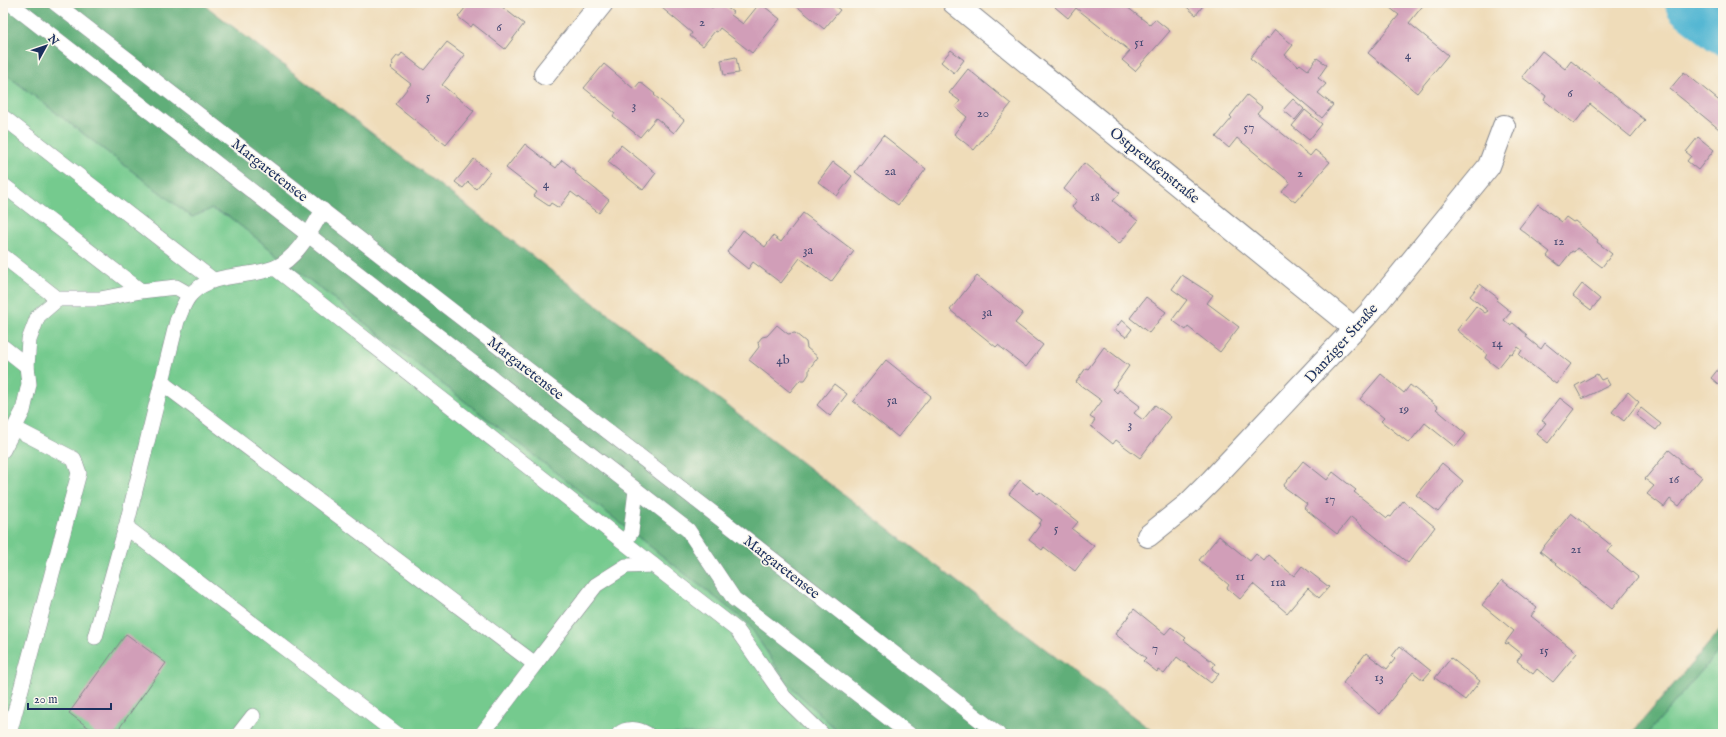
<svg xmlns="http://www.w3.org/2000/svg" width="1726" height="737" font-family="'IM FELL English',serif">
	<style>
		.green { fill: #75ca8e; stroke: #487c76 }
		.forest { fill: #60ae79; stroke: #3e6e6c }
		.lines { fill: none; stroke-linecap: round; stroke-linejoin: round }
		.river { stroke: #55b7d3; stroke-width: 50 }
		.building { fill: #d19eb8 }
		.service-casing { stroke: #85868c; stroke-width: 16 }
		.minor-casing { stroke: #85868c; stroke-width: 24 }
		.service { stroke: #fff; stroke-width: 15 }
		.minor { stroke: #fff; stroke-width: 22 }
		.labels { text-anchor: middle; stroke-width: 3; stroke-linejoin: round; paint-order: stroke }
		.number-label { font-size: 13px; fill: #484b74 }
		.street-label { font-size: 15px; fill: #1b2f5e; stroke: #fbf7ec }
	</style>
	<rect width="100%" height="100%" fill="#fbf7ec"/>
	<filter id="ink" filterUnits="userSpaceOnUse"><feTurbulence type="fractalNoise" baseFrequency=".025" numOctaves="2"/><feDisplacementMap in="SourceGraphic" scale="8" xChannelSelector="R" yChannelSelector="G"/><feConvolveMatrix kernelMatrix="1 2 1 2 8 2 1 2 1" color-interpolation-filters="sRGB"/></filter>
	<filter id="wash" filterUnits="userSpaceOnUse"><feTurbulence type="fractalNoise" baseFrequency=".012" numOctaves="4" result="noise"/><feDisplacementMap in="SourceGraphic" scale="16" xChannelSelector="R" yChannelSelector="G"/><feGaussianBlur stdDeviation="0.9" result="paint"/><feColorMatrix in="noise" values="0 0 0 0 0 0 0 0 0 0 0 0 0 0 0 0 0 1.4 0 .05"/><feComposite in="paint" operator="in"/></filter>
	<g filter="url(#wash)">
		<rect width="100%" height="100%" fill="#efdcb9"/>
		<!-- green -->
		<g class="green">
			<path d="M 3,72 L 192,217 L 211,209 L 228,216 L 748,623 L 787,683 L 841,734 L 3,734 Z"/>
			<path d="M 1723,646 L 1723,734 L 1647,734 Z"/>
		</g>
		<!-- forest -->
		<g class="forest">
			<path d="M 3,3 L 202,3 L 1156,734 L 841,734 L 787,683 L 748,623 L 228,216 L 211,209 L 192,217 L 3,72 Z"/>
			<path d="M 1723,627 L 1723,646 L 1647,734 L 1631,734 Z"/>
		</g>
		<g class="lines">
			<!-- river -->
			<path class="river" d="M 1690,3 L 1723,29"/>
		</g>
		<g id="blocks">
			<!-- building -->
			<g class="building">
				<path d="M 469,3 L 497,3 L 524,24 L 505,49 L 473,24 L 471,27 L 458,17 Z"/>
				<path d="M 666,3 L 706,3 L 712,8 L 716,3 L 720,3 L 733,12 L 731,15 L 743,24 L 760,3 L 780,19 L 752,53 L 720,28 L 717,32 L 715,31 L 703,46 L 690,36 L 692,33 L 662,8 Z"/>
				<path d="M 793,3 L 831,3 L 840,10 L 824,29 Z"/>
				<path d="M 1058,3 L 1122,3 L 1150,25 L 1155,19 L 1170,31 L 1135,71 L 1122,60 L 1130,51 L 1076,8 L 1068,18 L 1055,7 Z"/>
				<path d="M 1182,3 L 1205,3 L 1196,15 Z"/>
				<path d="M 1393,3 L 1425,3 L 1409,23 L 1448,55 L 1417,93 L 1368,53 L 1399,15 L 1389,7 Z"/>
				<path d="M 1275,30 L 1293,45 L 1285,55 L 1298,66 L 1300,64 L 1308,70 L 1317,58 L 1327,65 L 1318,78 L 1326,84 L 1318,93 L 1333,105 L 1322,118 L 1250,58 L 1266,38 L 1267,40 Z"/>
				<path d="M 447,42 L 465,55 L 442,85 L 474,111 L 446,145 L 395,104 L 411,84 L 390,68 L 393,65 L 392,62 L 397,56 L 400,56 L 402,53 L 424,70 Z"/>
				<path d="M 951,50 L 964,60 L 954,73 L 941,62 Z"/>
				<path d="M 1542,51 L 1565,69 L 1571,61 L 1645,120 L 1631,137 L 1590,104 L 1574,124 L 1544,100 L 1546,96 L 1522,77 Z"/>
				<path d="M 736,57 L 739,73 L 724,75 L 721,60 Z"/>
				<path d="M 604,64 L 634,89 L 640,82 L 655,94 L 654,95 L 684,120 L 674,133 L 656,118 L 640,137 L 613,116 L 615,113 L 584,88 Z"/>
				<path d="M 968,69 L 1011,104 L 974,150 L 954,134 L 967,117 L 955,107 L 960,101 L 949,93 Z"/>
				<path d="M 1684,72 L 1723,104 L 1723,125 L 1719,129 L 1670,89 Z"/>
				<path d="M 1247,95 L 1262,107 L 1257,113 L 1310,156 L 1315,150 L 1330,162 L 1295,202 L 1282,192 L 1290,182 L 1237,138 L 1229,148 L 1216,137 L 1232,118 L 1230,116 Z"/>
				<path d="M 1293,99 L 1304,109 L 1295,120 L 1283,110 Z"/>
				<path d="M 1305,110 L 1322,124 L 1309,140 L 1292,126 Z"/>
				<path d="M 883,135 L 926,169 L 898,205 L 855,172 Z"/>
				<path d="M 1698,137 L 1714,150 L 1698,170 L 1687,161 L 1691,156 L 1686,152 Z"/>
				<path d="M 525,144 L 556,168 L 562,160 L 576,171 L 575,173 L 609,200 L 599,213 L 571,192 L 559,208 L 551,203 L 549,206 L 534,196 L 537,192 L 506,168 Z"/>
				<path d="M 621,145 L 656,173 L 643,190 L 608,162 Z"/>
				<path d="M 474,159 L 490,172 L 476,189 L 468,182 L 463,188 L 455,182 Z"/>
				<path d="M 833,162 L 852,176 L 837,196 L 818,182 Z"/>
				<path d="M 1084,163 L 1120,193 L 1113,201 L 1138,221 L 1119,244 L 1072,207 L 1077,200 L 1064,189 Z"/>
				<path d="M 1538,204 L 1562,222 L 1566,217 L 1573,222 L 1575,221 L 1598,240 L 1597,242 L 1612,254 L 1602,267 L 1577,248 L 1574,252 L 1572,251 L 1560,266 L 1547,256 L 1550,252 L 1519,228 Z"/>
				<path d="M 803,213 L 854,251 L 831,282 L 800,258 L 781,283 L 753,262 L 748,269 L 727,252 L 743,230 L 765,247 L 773,236 L 781,242 Z"/>
				<path d="M 1182,275 L 1213,295 L 1207,303 L 1239,327 L 1220,352 L 1188,327 L 1186,330 L 1172,320 L 1187,300 L 1172,289 Z"/>
				<path d="M 977,276 L 1023,313 L 1015,323 L 1043,345 L 1026,367 L 998,345 L 996,347 L 950,310 Z"/>
				<path d="M 1480,284 L 1498,298 L 1496,300 L 1511,312 L 1504,320 L 1510,325 L 1513,323 L 1527,335 L 1526,337 L 1541,349 L 1545,343 L 1571,364 L 1556,384 L 1519,355 L 1522,350 L 1518,347 L 1512,354 L 1510,353 L 1498,368 L 1485,358 L 1487,354 L 1457,330 L 1476,306 L 1485,313 L 1488,311 L 1470,296 Z"/>
				<path d="M 1582,284 L 1600,299 L 1591,310 L 1573,296 Z"/>
				<path d="M 1146,297 L 1166,312 L 1149,333 L 1130,318 Z"/>
				<path d="M 1122,320 L 1132,329 L 1126,337 L 1115,329 Z"/>
				<path d="M 777,325 L 788,334 L 795,333 L 806,342 L 807,348 L 818,357 L 809,369 L 809,374 L 805,380 L 800,380 L 790,392 L 749,360 L 759,347 L 758,342 L 762,337 L 767,336 Z"/>
				<path d="M 1104,347 L 1129,366 L 1113,389 L 1117,393 L 1119,390 L 1140,406 L 1134,413 L 1143,420 L 1155,405 L 1171,417 L 1140,458 L 1116,440 L 1113,444 L 1091,426 L 1095,420 L 1090,417 L 1102,401 L 1076,382 L 1086,368 L 1088,369 Z"/>
				<path d="M 886,360 L 931,396 L 898,437 L 853,401 Z"/>
				<path d="M 1723,363 L 1723,388 L 1711,378 Z"/>
				<path d="M 1381,374 L 1404,393 L 1410,385 L 1438,407 L 1436,409 L 1466,434 L 1455,447 L 1425,423 L 1409,443 L 1381,421 L 1384,418 L 1360,399 Z"/>
				<path d="M 1597,374 L 1601,380 L 1606,378 L 1610,385 L 1582,399 L 1575,386 Z"/>
				<path d="M 834,384 L 847,394 L 830,416 L 817,405 Z"/>
				<path d="M 1628,392 L 1639,402 L 1624,421 L 1612,412 Z"/>
				<path d="M 1560,398 L 1574,409 L 1548,443 L 1537,434 L 1546,423 L 1542,421 Z"/>
				<path d="M 1641,408 L 1661,424 L 1656,430 L 1636,415 Z"/>
				<path d="M 1669,450 L 1680,459 L 1680,462 L 1688,468 L 1691,468 L 1702,477 L 1679,506 L 1670,499 L 1664,507 L 1647,494 L 1654,486 L 1645,479 Z"/>
				<path d="M 1303,461 L 1327,480 L 1333,472 L 1356,490 L 1354,492 L 1387,518 L 1389,516 L 1391,517 L 1403,501 L 1435,527 L 1408,563 L 1351,517 L 1337,534 L 1304,508 L 1307,504 L 1283,486 Z"/>
				<path d="M 1442,463 L 1463,481 L 1438,512 L 1416,495 Z"/>
				<path d="M 1020,480 L 1038,494 L 1040,492 L 1078,522 L 1072,529 L 1094,546 L 1075,571 L 1044,547 L 1042,550 L 1029,540 L 1040,525 L 1039,524 L 1042,520 L 1009,494 Z"/>
				<path d="M 1571,513 L 1612,546 L 1607,552 L 1638,577 L 1612,609 L 1540,551 Z"/>
				<path d="M 1219,536 L 1250,561 L 1256,554 L 1264,561 L 1269,555 L 1294,576 L 1302,566 L 1329,587 L 1319,598 L 1308,588 L 1287,613 L 1253,584 L 1240,599 L 1227,588 L 1229,585 L 1199,560 Z"/>
				<path d="M 1502,580 L 1537,608 L 1531,616 L 1577,653 L 1553,682 L 1537,669 L 1533,674 L 1517,661 L 1522,654 L 1508,643 L 1506,644 L 1505,643 L 1514,631 L 1482,605 Z"/>
				<path d="M 1134,609 L 1165,634 L 1171,627 L 1186,638 L 1184,640 L 1215,664 L 1212,669 L 1219,674 L 1211,683 L 1177,657 L 1164,674 L 1158,670 L 1157,672 L 1143,661 L 1146,658 L 1115,634 Z"/>
				<path d="M 126,634 L 166,663 L 115,734 L 97,734 L 69,713 Z"/>
				<path d="M 1400,646 L 1431,671 L 1423,680 L 1413,672 L 1380,714 L 1343,683 L 1366,653 L 1387,669 L 1395,659 L 1392,656 Z"/>
				<path d="M 1451,658 L 1480,681 L 1465,700 L 1435,678 Z"/>
			</g>
		</g>
	</g>
	<g filter="url(#ink)">
		<use href="#blocks" fill-opacity="0" stroke="#85868c" stroke-width="1"/>
		<g class="lines">
			<defs>
				<g id="service">
					<path d="M 10,3 L 688,530 L 734,599 L 909,734"/>
					<path d="M 55,3 L 998,734"/>
					<path d="M 3,117 L 213,280"/>
					<path d="M 3,185 L 141,291 L 176,287 L 190,295"/>
					<path d="M 3,256 L 58,299 L 100,299 L 141,291"/>
					<path d="M 275,268 L 653,565"/>
					<path d="M 3,347 L 27,366"/>
					<path d="M 161,382 L 535,664 L 482,734"/>
					<path d="M 3,450 L 23,411 L 29,384 L 27,366 L 29,340 L 38,316 L 58,299"/>
					<path d="M 126,527 L 397,734"/>
					<path d="M 625,542 L 631,532 L 636,490"/>
					<path d="M 95,637 L 126,527 L 177,321 C 181,312 184,301 191,294 C 212,272 248,278 274,268 C 296,260 312,229 323,210"/>
					<path d="M 535,664 L 596,585 L 626,566 L 653,565 L 737,630 L 784,697 L 822,734"/>
					<path d="M 9,734 L 79,473 L 74,459 L 14,428"/>
					<path d="M 239,734 L 253,716"/>
					<path d="M 619,734 C 627,727 638,729 647,734"/>
				</g>
				<g id="minor">
					<path d="M 954,3 L 1355,329"/>
					<path d="M 545,74 L 602,3"/>
					<path d="M 1148,536 L 1188,504 L 1211,481 L 1370,312 L 1489,166 L 1504,126"/>
				</g>
			</defs>
			<!-- service casing -->
			<use href="#service" class="service-casing"/>
			<!-- minor casing -->
			<use href="#minor" class="minor-casing"/>
			<!-- service -->
			<use href="#service" class="service"/>
			<!-- minor -->
			<use href="#minor" class="minor"/>
		</g>
	</g>
	<g class="labels">
		<!-- number labels -->
		<g class="number-label">
			<text x="702" y="26">2</text>
			<text x="499" y="31">6</text>
			<text x="1139" y="46">51</text>
			<text x="1408" y="59">4</text>
			<text x="1570" y="97">6</text>
			<text x="428" y="100">5</text>
			<text x="634" y="109">3</text>
			<text x="983" y="117">20</text>
			<text x="1249" y="131">57</text>
			<text x="890" y="175">2a</text>
			<text x="1300" y="177">2</text>
			<text x="546" y="188">4</text>
			<text x="1095" y="201">18</text>
			<text x="1559" y="245">12</text>
			<text x="808" y="254">3a</text>
			<text x="987" y="316">3a</text>
			<text x="1497" y="347">14</text>
			<text x="783" y="364">4b</text>
			<text x="892" y="404">5a</text>
			<text x="1404" y="413">19</text>
			<text x="1130" y="428">3</text>
			<text x="1674" y="483">16</text>
			<text x="1330" y="503">17</text>
			<text x="1056" y="532">5</text>
			<text x="1576" y="553">21</text>
			<text x="1240" y="580">11</text>
			<text x="1278" y="586">11a</text>
			<text x="1155" y="652">7</text>
			<text x="1544" y="654">15</text>
			<text x="1379" y="681">13</text>
		</g>
		<!-- street labels -->
		<g class="street-label">
			<text transform="translate(1155 165) rotate(39)" y="5">Ostpreußenstraße</text>
			<text transform="translate(270 170) rotate(38)" y="5">Margaretensee</text>
			<text transform="translate(1341 343) rotate(-48)" y="5">Danziger Straße</text>
			<text transform="translate(526 368) rotate(38)" y="5">Margaretensee</text>
			<text transform="translate(782 567) rotate(38)" y="5">Margaretensee</text>
		</g>
	</g>
	<!-- margin -->
	<rect width="1726" height="737" fill="none" stroke="#fbf7ec" stroke-width="16"/>
	<!-- north arrow -->
	<g transform="translate(46 46) rotate(50)" stroke="#fbf7ec" stroke-width="3" paint-order="stroke">
	<path d="M0-3L7 15L0 10L-7 15Z" fill="#1b2f5e"/>
	<text y="-6" font-size="11" font-weight="bold" text-anchor="middle" fill="#1b2f5e">N</text>
	</g>
	<!-- scale -->
	<path d="M28 703v6h83v-6" fill="none" stroke="#1b2f5e" stroke-width="2"/>
	<text x="34" y="703" font-size="12" fill="#1b2f5e" stroke="#fbf7ec" stroke-width="3" paint-order="stroke">20 m</text>
</svg>
